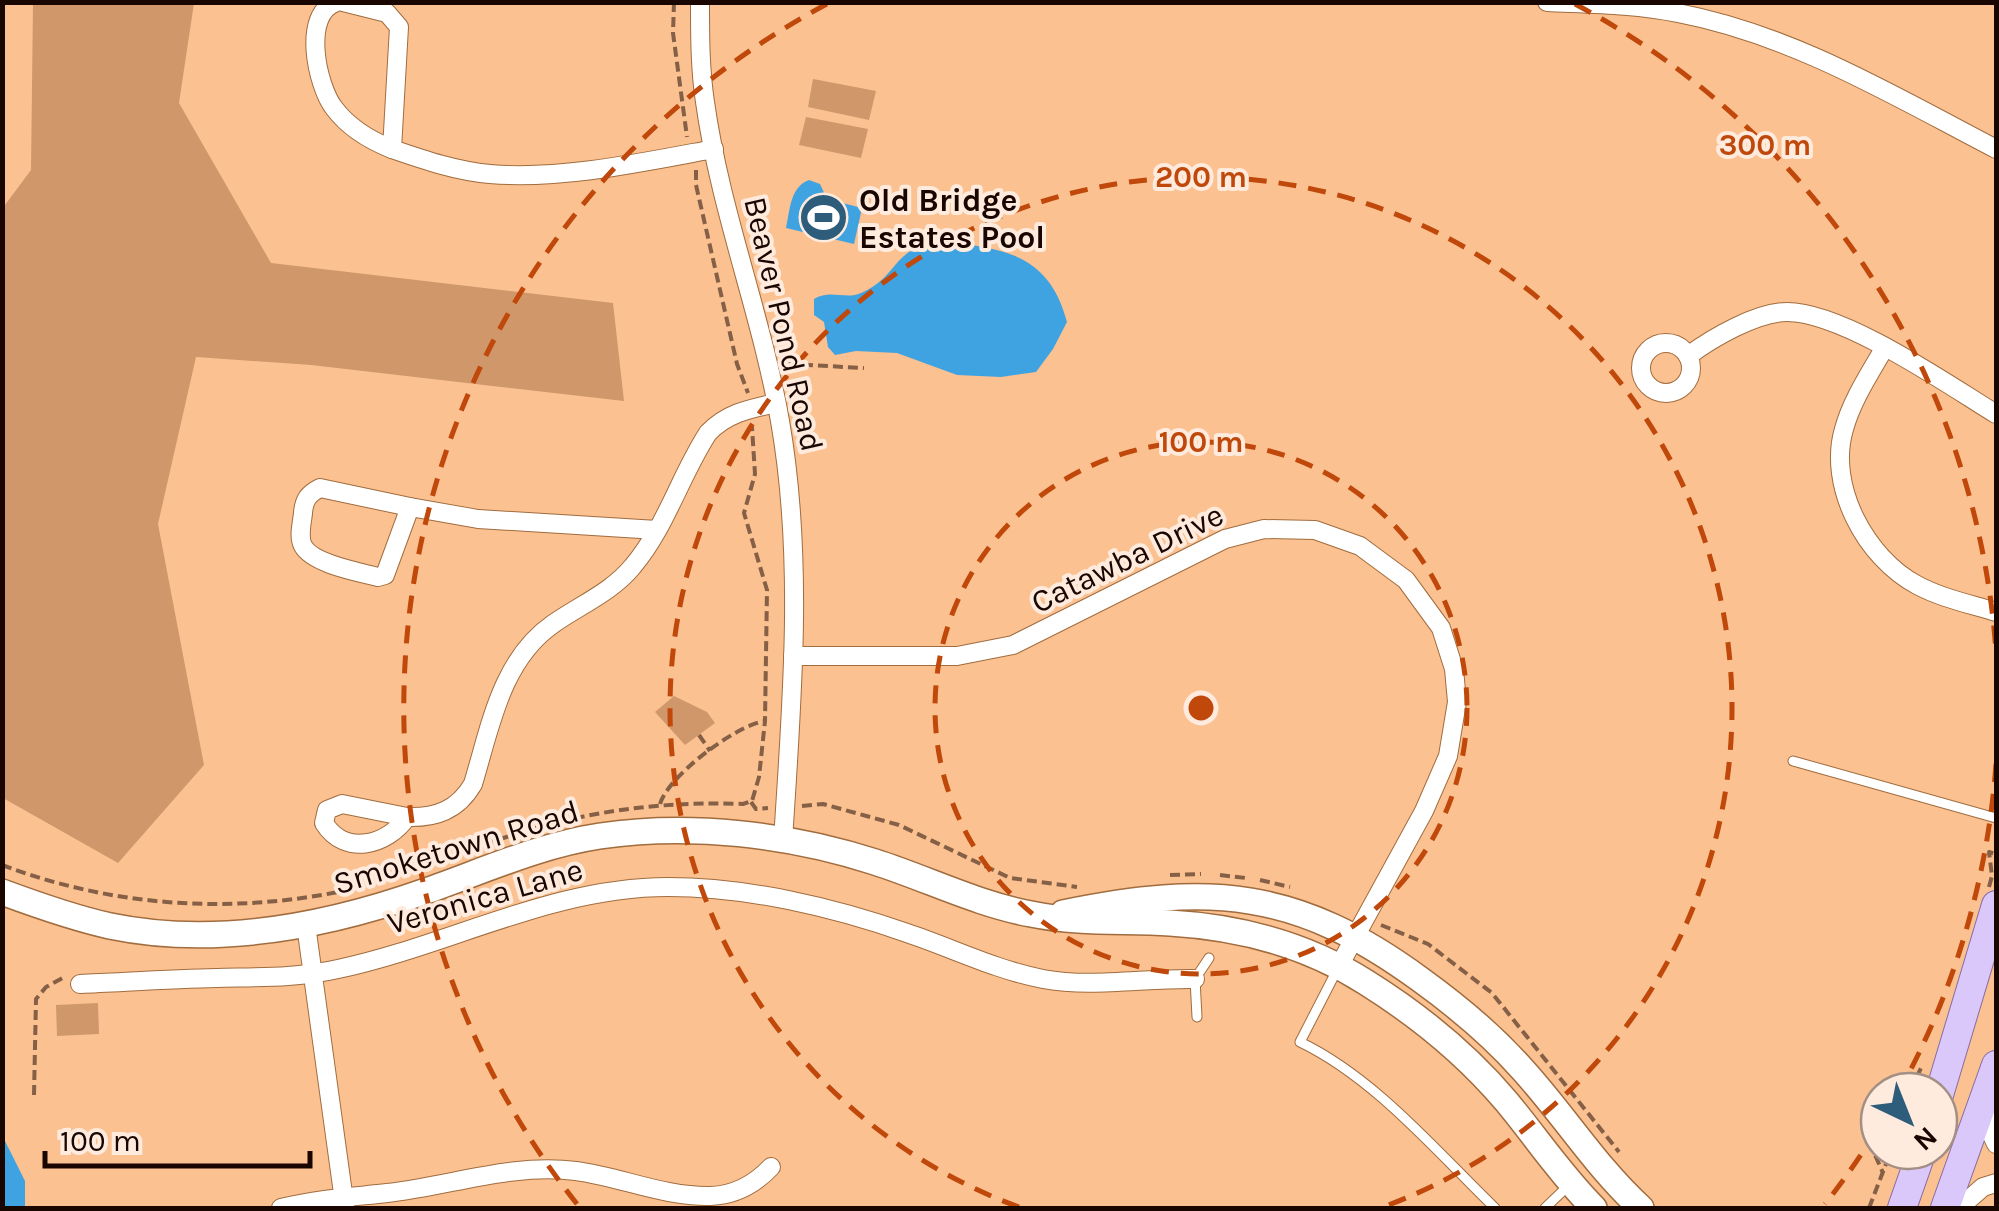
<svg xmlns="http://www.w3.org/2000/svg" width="1999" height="1211" font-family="Karla,sans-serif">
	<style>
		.green { fill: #cf976a }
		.water { fill: #40a3e1 }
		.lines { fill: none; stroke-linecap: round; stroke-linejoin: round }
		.lane-casing { stroke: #a16c3e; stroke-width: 11 }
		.street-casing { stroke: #a16c3e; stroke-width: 20 }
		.secondary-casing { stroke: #a16c3e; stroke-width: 28 }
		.primary-casing { stroke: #876ca1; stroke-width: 30 }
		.path { stroke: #866046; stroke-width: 4; stroke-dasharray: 10 5; stroke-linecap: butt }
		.lane { stroke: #fff; stroke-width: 9 }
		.street { stroke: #fff; stroke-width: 18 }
		.secondary { stroke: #fff; stroke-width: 25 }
		.primary { stroke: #dac8fb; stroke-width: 28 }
		.ring { fill: none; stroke: #bf480a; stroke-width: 5; stroke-dasharray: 18 12 }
		.labels { text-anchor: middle; stroke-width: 8; stroke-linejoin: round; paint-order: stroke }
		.poi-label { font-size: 32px; font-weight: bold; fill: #1a0600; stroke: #feebdd; text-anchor: start }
		.street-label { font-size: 32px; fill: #1a0600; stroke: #feebdd }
		.centre { fill: #bf480a; stroke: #feebdd; stroke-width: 5 }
		.ring-label { font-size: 30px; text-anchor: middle; font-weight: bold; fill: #bf480a; stroke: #feebdd; stroke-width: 8; stroke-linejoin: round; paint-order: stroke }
	</style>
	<rect width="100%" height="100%" fill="#fbc191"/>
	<!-- green -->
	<g class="green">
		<path d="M 33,3 L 194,3 L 179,103 L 271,263 L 613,303 L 624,401 L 311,365 L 196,357 L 158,524 L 204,765 L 118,863 L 3,798 L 2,209 L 31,170 Z"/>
		<path d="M 813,79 L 876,91 L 869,120 L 808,107 Z"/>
		<path d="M 806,117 L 868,129 L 861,158 L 799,145 Z"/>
		<path d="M 674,696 L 707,712 L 715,723 L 685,745 L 655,712 Z"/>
		<path d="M 98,1003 L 99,1034 L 57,1036 L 56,1005 Z"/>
	</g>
	<!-- water -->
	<g class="water">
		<path d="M 809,180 L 820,184 L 827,199 L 862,208 L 854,244 L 786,228 C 790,210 790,187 809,180 Z"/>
		<path d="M 949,242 C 1008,249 1050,257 1067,322 L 1053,349 L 1036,372 L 1001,377 L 957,375 L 897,353 L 856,351 L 835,355 L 828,347 L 824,322 L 814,315 L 814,299 C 830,289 846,300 861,293 C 903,275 888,245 949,242 Z"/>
		<path d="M 3,1137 L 25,1181 L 25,1208 L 3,1208 Z"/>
	</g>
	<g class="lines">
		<defs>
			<g id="lane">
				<path d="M 1793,761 L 1996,818"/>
				<path d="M 1337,970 L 1300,1042 C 1375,1078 1436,1151 1495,1208"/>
				<path d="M 1197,1017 L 1195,979 L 1209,958"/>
				<path d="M 1545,1208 L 1568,1186"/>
			</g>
			<g id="street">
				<path d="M 337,2 C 301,13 317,86 334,108 C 349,128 369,140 392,149 L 399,27 L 387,13 L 343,2"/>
				<path d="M 700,2 C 700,36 700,69 705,102 C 720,210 761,313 780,421 C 804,558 792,701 783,840"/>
				<path d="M 1547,2 C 1591,4 1635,4 1678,13 C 1793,35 1894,96 1996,149"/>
				<path d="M 392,149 C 424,160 456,171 490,174 C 561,180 644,162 714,149"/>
				<circle cx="1666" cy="368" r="25"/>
				<path d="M 1885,347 C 1870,373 1852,400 1844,429 C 1827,486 1866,558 1917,585 C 1941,598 1970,604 1996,612"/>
				<path d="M 1688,356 C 1712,338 1757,312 1787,312 C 1843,312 1947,384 1996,414"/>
				<path d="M 320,488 L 410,507 L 385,575 L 378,577 C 359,572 313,564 303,546 C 298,536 302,524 303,513 C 304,500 308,494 320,488 Z"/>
				<path d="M 410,507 L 478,519 L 657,530"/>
				<path d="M 793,656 L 957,656 L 1013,645 L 1225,539 L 1264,529 L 1315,530 L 1360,546 L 1406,580 L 1441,628 L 1454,669 L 1457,702 L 1448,756 L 1424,811 L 1338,968"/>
				<path d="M 342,804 L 407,817 C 388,845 345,857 324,823 L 327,810 Z"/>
				<path d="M 407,817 C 436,818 458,810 473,784 C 490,728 501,660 553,624 C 580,605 612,592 633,566 C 666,527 680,476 708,433 C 727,413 749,409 776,403"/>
				<path d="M 306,925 L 345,1208"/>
				<path d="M 80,984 C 126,982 171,979 217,978 C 257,977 299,978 338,969 C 450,945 552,887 668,887 C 747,887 833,907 907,933 C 952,948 996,970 1043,979 C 1090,988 1146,978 1195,979"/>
				<path d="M 1984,1107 L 1987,1124 L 1996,1144"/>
				<path d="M 281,1208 C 317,1199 351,1197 387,1193 C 451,1186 510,1163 576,1171 C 621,1177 664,1197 711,1196 C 734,1195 755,1184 771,1167"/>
				<path d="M 1959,1208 L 1983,1187 L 1996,1183"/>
			</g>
			<g id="secondary">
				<path d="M 2,892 C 37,905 74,918 110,926 C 216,948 327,926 426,891 C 483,871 540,845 600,836 C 690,823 789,834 875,862 C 928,879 977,904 1031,914 C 1080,924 1121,920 1170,923 C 1239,927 1308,945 1367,983 C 1418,1015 1467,1055 1506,1101 C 1536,1137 1561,1175 1594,1208"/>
				<path d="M 1063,913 C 1210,883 1297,889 1421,980 C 1457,1006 1493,1036 1523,1070 C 1564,1115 1596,1167 1641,1208"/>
			</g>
			<g id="primary">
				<path d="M 1939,1095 L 1996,905"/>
				<path d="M 1902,1208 L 1922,1151"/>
				<path d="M 1945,1208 L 1996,1065"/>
			</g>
		</defs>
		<!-- lane casing -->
		<use href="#lane" class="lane-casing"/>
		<!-- street casing -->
		<use href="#street" class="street-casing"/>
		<!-- secondary casing -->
		<use href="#secondary" class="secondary-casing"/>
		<!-- primary casing -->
		<use href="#primary" class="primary-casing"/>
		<!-- path -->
		<g class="path">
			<path d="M 674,2 L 673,33 L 687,137"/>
			<path d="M 696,170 L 696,185 L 737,364 L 748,393"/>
			<path d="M 788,364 L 864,368"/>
			<path d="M 699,735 L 710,751"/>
			<path d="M 751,802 L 756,809 L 768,808"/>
			<path d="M 660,804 C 668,776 736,725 765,721"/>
			<path d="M 802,806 L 823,804 L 899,825 L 1010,878 L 1077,887"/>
			<path d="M 432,864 C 540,821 626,800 743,804 L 752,801 L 759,777 L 765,721 L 767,590 L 744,513 L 755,474 L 752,427"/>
			<path d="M 2,865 C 116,908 238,915 357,888"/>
			<path d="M 1170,875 L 1201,874"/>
			<path d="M 1220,875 L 1246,878"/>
			<path d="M 1260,880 L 1290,887"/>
			<path d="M 1989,887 L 1992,876 L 1989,852 L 1996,854"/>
			<path d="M 1381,925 L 1428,944 L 1492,993 L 1619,1152"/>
			<path d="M 1910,1091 L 1923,1064"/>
			<path d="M 34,1095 L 36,999 L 46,987 L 66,976"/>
			<path d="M 1879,1134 L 1868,1139 L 1883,1173"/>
			<path d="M 1869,1208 L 1891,1151"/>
		</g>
		<!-- lane -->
		<use href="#lane" class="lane"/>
		<!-- street -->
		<use href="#street" class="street"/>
		<!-- secondary -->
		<use href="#secondary" class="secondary"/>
		<!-- primary -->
		<use href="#primary" class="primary"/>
	</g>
	<!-- distance rings -->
	<g class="ring">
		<circle cx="1201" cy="708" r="266"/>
		<path d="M1019 1207A531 531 0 1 1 1383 1207"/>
		<path d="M1996 764A797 797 0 0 1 1901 1088M1877 1130A797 797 0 0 1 1825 1204M577 1204A797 797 0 0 1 827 4M1575 4A797 797 0 0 1 1996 652"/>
	</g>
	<!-- icons -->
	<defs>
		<symbol id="stadium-disc" viewBox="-11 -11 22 22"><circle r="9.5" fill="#2e5d7c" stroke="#feebdd"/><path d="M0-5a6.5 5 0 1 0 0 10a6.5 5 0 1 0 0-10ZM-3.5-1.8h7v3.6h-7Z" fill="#fff"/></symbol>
	</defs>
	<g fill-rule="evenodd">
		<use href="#stadium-disc" x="796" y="190" width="55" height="55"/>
	</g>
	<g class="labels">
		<!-- poi labels -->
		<g class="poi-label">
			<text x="859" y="211">Old Bridge<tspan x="859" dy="37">Estates Pool</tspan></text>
		</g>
		<!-- street labels -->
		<g class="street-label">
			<text transform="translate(784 324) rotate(77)" y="11">Beaver Pond Road</text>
			<text transform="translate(1127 558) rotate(-26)" y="11">Catawba Drive</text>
			<text transform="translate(456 847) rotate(-17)" y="11">Smoketown Road</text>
			<text transform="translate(485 896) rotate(-16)" y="11">Veronica Lane</text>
		</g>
	</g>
	<circle cx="1201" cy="708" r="15" class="centre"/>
	<g class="ring-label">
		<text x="1765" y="155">300 m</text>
		<text x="1201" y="187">200 m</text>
		<text x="1201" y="452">100 m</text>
	</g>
	<!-- border -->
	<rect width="1999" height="1211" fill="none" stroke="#1a0600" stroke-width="10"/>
	<!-- north arrow -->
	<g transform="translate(1909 1121) rotate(137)"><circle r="48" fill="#feebdd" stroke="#a38f85" stroke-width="2.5"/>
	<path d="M0-8L18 38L0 25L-18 38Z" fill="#2e5d7c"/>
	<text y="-15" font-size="28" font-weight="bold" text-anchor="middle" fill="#1a0600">N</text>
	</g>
	<!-- scale -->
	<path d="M45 1151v15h265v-15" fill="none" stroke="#1a0600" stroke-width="5"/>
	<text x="60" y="1151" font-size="30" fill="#1a0600" stroke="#feebdd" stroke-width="8" paint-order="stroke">100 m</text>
</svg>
